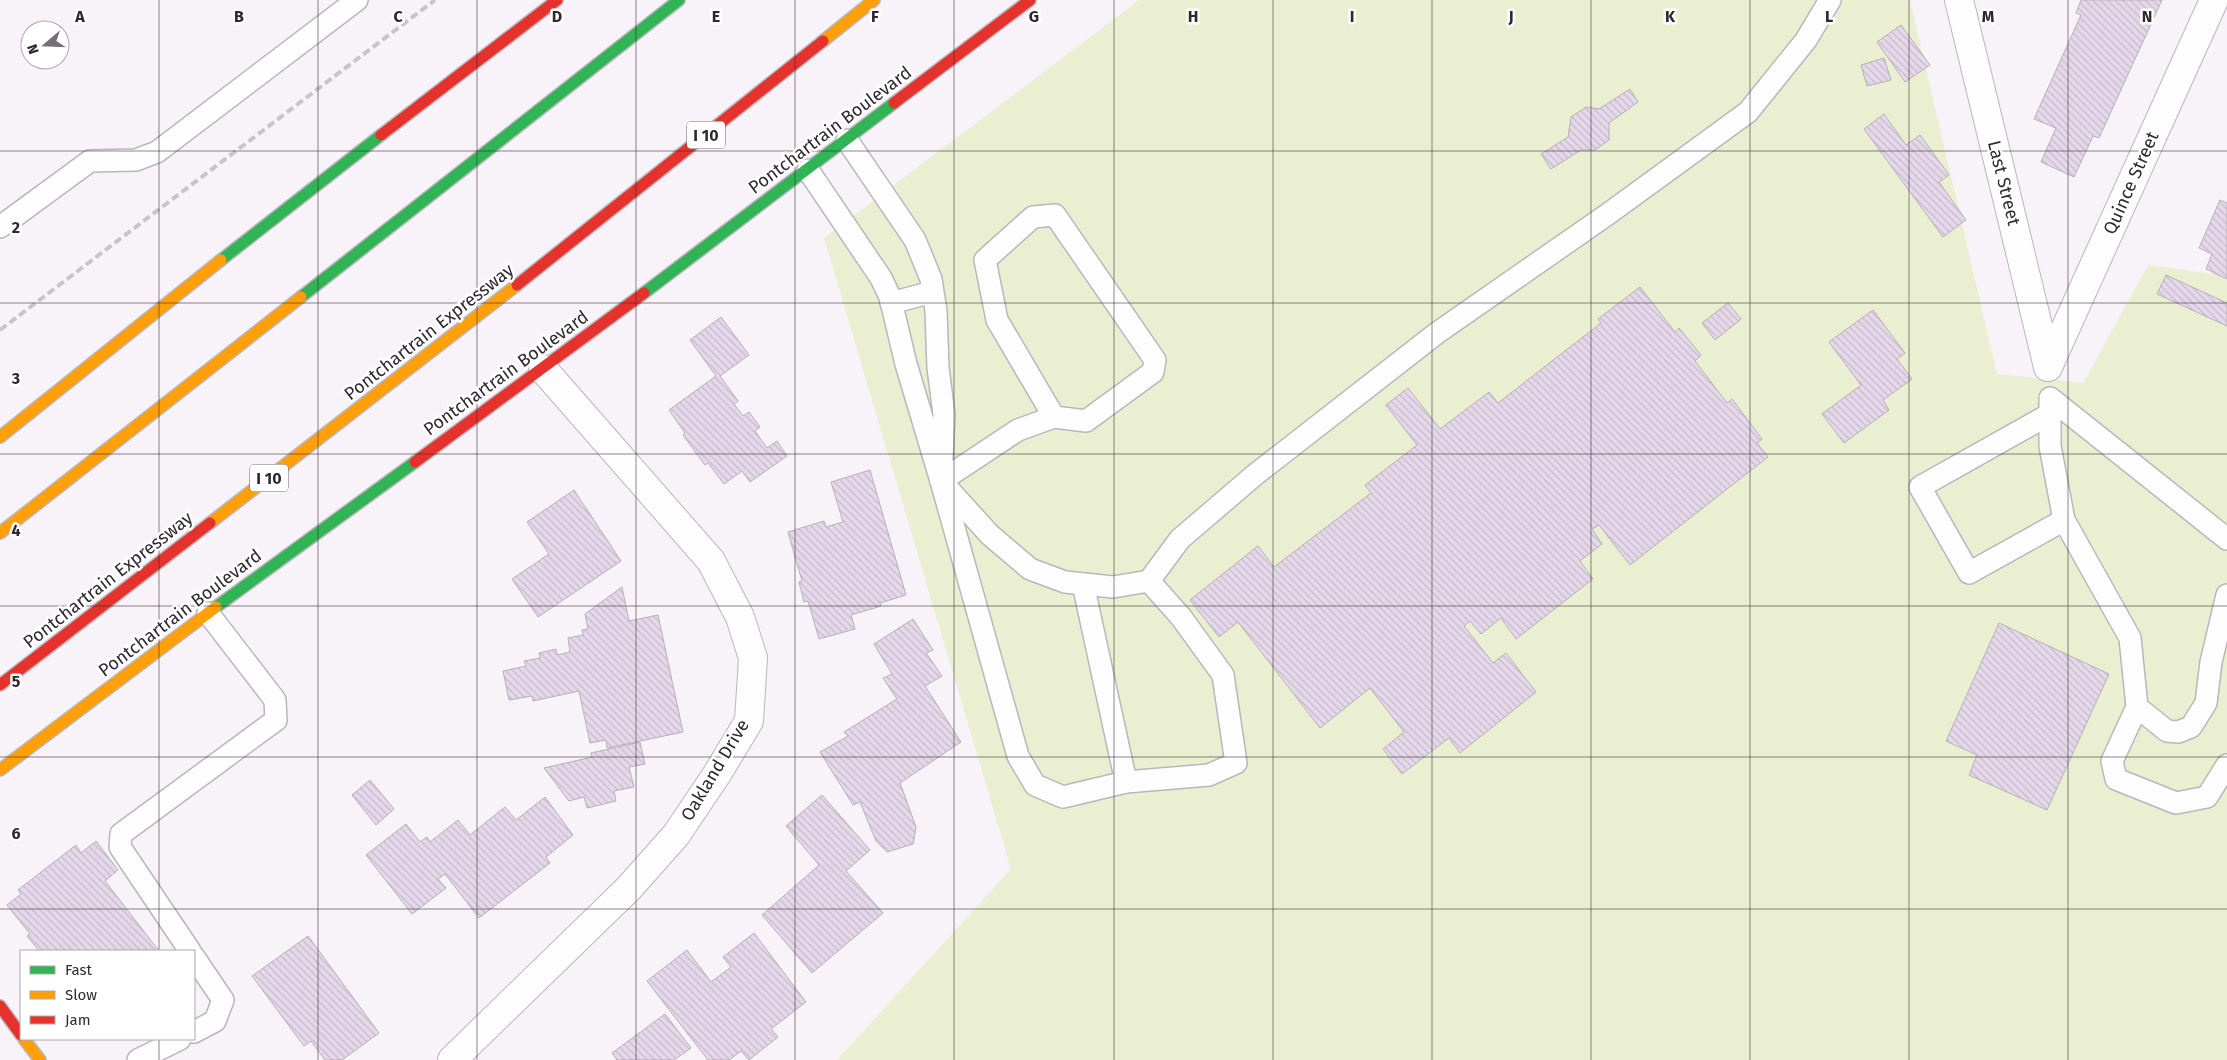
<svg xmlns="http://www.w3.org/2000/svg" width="2227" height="1060" font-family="'Fira Sans',sans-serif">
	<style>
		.grass { fill: #eaefd2 }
		.building { fill: url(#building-back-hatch); stroke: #b5b1b6 }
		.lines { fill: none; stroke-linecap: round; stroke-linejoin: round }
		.lane-casing { stroke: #bab6bb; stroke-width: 24 }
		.street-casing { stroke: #bab6bb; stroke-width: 30 }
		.fast-casing { stroke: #bab6bb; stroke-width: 14 }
		.slow-casing { stroke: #bab6bb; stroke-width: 14 }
		.jam-casing { stroke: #bab6bb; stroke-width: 14 }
		.lane { stroke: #fefdfe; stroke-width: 21 }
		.street { stroke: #fefdfe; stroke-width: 28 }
		.fast { stroke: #30b455; stroke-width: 11 }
		.slow { stroke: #ff9f0a; stroke-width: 11 }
		.jam { stroke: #e5322d; stroke-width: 11 }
		.rail { stroke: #c7c5c7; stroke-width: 4; stroke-dasharray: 8 4; stroke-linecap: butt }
		.grid { fill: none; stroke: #2d292e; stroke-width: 1; stroke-opacity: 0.55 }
		.labels { text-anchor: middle; stroke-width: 5; stroke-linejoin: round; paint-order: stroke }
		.shield { fill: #fff; stroke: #6c696d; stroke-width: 1 }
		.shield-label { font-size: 16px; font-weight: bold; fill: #2d292e }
		.street-label { font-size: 18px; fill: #2d292e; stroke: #fff }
		.grid-label { font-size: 16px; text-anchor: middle; font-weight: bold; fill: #2d292e; stroke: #fff; stroke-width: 5; stroke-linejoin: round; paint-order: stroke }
	</style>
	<defs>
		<pattern id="building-back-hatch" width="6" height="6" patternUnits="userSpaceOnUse" patternTransform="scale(1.25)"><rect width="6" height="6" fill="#e6d8ea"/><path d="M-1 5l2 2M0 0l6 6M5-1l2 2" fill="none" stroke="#c6b9c9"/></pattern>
	</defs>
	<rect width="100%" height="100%" fill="#f8f2f9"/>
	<!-- grass -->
	<path class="grass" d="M 1139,0 L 1910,0 L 1997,374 L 2083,383 L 2148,265 L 2227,276 L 2227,1060 L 837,1060 L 1011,869 L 824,238 Z"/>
	<!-- building -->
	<g class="building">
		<path d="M 2081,0 L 2162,0 L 2099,138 L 2093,136 L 2074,177 L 2041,162 L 2056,128 L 2034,119 L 2081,15 L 2076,13 Z"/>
		<path d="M 1901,25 L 1930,65 L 1905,82 L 1877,42 Z"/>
		<path d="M 1884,58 L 1891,80 L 1867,86 L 1861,65 Z"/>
		<path d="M 1630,89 L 1638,102 L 1609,123 L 1609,140 L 1595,150 L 1581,150 L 1551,169 L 1541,154 L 1568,137 L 1571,117 L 1586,107 L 1599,109 Z"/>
		<path d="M 1884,114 L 1906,145 L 1920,135 L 1949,175 L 1939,182 L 1966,220 L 1943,237 L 1864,129 Z"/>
		<path d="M 2220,200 L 2227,203 L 2227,279 L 2206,269 L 2212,254 L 2199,248 Z"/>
		<path d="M 2166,275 L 2227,303 L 2227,326 L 2157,294 Z"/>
		<path d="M 1640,287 L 1675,332 L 1679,328 L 1701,355 L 1695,361 L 1727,403 L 1732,399 L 1762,439 L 1757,443 L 1768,457 L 1630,565 L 1599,525 L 1592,529 L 1602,544 L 1580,561 L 1593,579 L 1516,639 L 1501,618 L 1481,634 L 1470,621 L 1464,626 L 1493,663 L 1506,653 L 1536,692 L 1460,753 L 1449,738 L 1402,774 L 1383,749 L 1404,732 L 1370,688 L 1320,728 L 1238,622 L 1219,637 L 1190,600 L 1258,546 L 1274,567 L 1371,493 L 1365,485 L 1417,445 L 1386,405 L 1408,388 L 1440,429 L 1489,392 L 1498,403 L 1601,323 L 1598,319 Z"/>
		<path d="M 1728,303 L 1741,319 L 1715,340 L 1702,323 Z"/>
		<path d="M 1873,310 L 1905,353 L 1897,359 L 1912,379 L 1883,400 L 1889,410 L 1844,443 L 1822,414 L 1861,385 L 1829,342 Z"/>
		<path d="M 721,317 L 749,355 L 720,376 L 738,401 L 734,404 L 743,416 L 749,412 L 760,427 L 755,431 L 767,448 L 777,441 L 787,456 L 750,482 L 742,471 L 724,484 L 708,463 L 705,465 L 683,435 L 685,433 L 669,410 L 716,376 L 690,340 Z"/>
		<path d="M 870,470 L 906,595 L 880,603 L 881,606 L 851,615 L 855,629 L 819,639 L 808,601 L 804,602 L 799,582 L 802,581 L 788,532 L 824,521 L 826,527 L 843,522 L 831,482 Z"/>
		<path d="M 574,490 L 621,561 L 538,617 L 512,579 L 549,554 L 527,522 Z"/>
		<path d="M 622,587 L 629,621 L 658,615 L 683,732 L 607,748 L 606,740 L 590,743 L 579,691 L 533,701 L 532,696 L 509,700 L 503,671 L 526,666 L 524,661 L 540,658 L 539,653 L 556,649 L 557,655 L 570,652 L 568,638 L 583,635 L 582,630 L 588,629 L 585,614 Z"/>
		<path d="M 913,619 L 933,650 L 926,653 L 942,676 L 925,686 L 961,742 L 900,783 L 916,827 L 913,844 L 887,852 L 876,841 L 860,802 L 853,805 L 820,752 L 848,736 L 844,732 L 897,699 L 883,678 L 892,674 L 874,644 Z"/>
		<path d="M 1999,623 L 2109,674 L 2047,810 L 1969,775 L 1977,755 L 1946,741 Z"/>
		<path d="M 640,742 L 645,764 L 629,767 L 634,787 L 614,791 L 616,801 L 587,808 L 584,797 L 569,801 L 544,768 L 592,757 L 591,753 Z"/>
		<path d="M 370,780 L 394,809 L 376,825 L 352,795 Z"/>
		<path d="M 822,795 L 870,850 L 846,871 L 883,913 L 812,973 L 762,915 L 819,865 L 786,826 Z"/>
		<path d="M 545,797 L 573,835 L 546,857 L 550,863 L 479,918 L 445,874 L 438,879 L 446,888 L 412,914 L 366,855 L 406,824 L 420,842 L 427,837 L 430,842 L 458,820 L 470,835 L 505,807 L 516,820 Z"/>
		<path d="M 96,841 L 118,870 L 105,881 L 159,951 L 39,951 L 27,936 L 30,934 L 7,905 L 21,894 L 18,890 L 76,845 L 81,853 Z"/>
		<path d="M 754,933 L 806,1002 L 771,1029 L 778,1037 L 749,1060 L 741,1051 L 729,1060 L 708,1060 L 647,981 L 687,950 L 711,982 L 731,967 L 723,957 Z"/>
		<path d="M 308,936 L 379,1033 L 342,1060 L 325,1060 L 311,1041 L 304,1046 L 252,976 Z"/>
		<path d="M 665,1014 L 691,1048 L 674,1060 L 617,1060 L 612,1053 Z"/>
	</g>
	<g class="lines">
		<defs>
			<g id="lane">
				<path d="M 808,170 L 881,278 L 890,297 L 906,364 L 941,481 L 944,414 L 938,368 L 936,311 L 931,279 L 915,240 L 847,140"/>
				<path d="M 0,227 L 90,161 L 136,160 L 157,152 L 357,0"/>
				<path d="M 891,303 L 932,292"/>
				<path d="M 2050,414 L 1920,487 L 1969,573 L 2064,520"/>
				<path d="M 941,481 L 990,535 L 1030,569 L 1065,582 L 1113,587 L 1149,581 L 1181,617 L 1223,675 L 1236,763 L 1209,775 L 1126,782 L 1063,797 L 1035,785 L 1018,756 Z"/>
				<path d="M 941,481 L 1018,430 L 1054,417 L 1086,421 L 1153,372 L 1155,360 L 1055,215 L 1033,217 L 985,260 L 997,320 L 1054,417"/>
				<path d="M 2227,539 L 2050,398 L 2050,446 L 2064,520 L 2130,638 L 2137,707 L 2167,731 L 2178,732 L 2191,727 L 2206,703 L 2211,662 L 2227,595"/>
				<path d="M 1149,581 L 1180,539 L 1256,474 L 1437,333 L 1608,214 L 1748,112 L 1806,40 L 1830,0"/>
				<path d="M 1083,584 L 1126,782"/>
				<path d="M 2137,707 L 2112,761 L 2116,779 L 2176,803 L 2207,797 L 2227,765"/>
				<path d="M 190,951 L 120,847 L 121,834 L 276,720 L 275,700 L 208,613"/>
				<path d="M 194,957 L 223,1000 L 215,1021 L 194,1032"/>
				<path d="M 138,1060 L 180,1039"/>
			</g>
			<g id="street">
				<path d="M 1959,0 L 2048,367"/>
				<path d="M 2048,367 L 2214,0"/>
				<path d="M 452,1060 L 629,888 L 676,835 L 717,774 L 749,721 L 753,658 L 740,617 L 711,561 L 543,369"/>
			</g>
			<g id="fast">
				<path d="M 221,260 L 381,135"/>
				<path d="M 644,293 L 894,103"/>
				<path d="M 301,297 L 679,0"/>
				<path d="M 216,607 L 415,462"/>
			</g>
			<g id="slow">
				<path d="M 823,41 L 874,0"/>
				<path d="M 0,437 L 221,260"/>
				<path d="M 210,523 L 517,285"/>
				<path d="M 0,533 L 301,297"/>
				<path d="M 0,770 L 216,607"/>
				<path d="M 24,1039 L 40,1060"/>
			</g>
			<g id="jam">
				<path d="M 894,103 L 1030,0"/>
				<path d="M 381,135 L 557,0"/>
				<path d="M 517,285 L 823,41"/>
				<path d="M 415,462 L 644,293"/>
				<path d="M 0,685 L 210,523"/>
				<path d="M 0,1006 L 21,1035"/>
			</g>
		</defs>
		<!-- lane casing -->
		<use href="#lane" class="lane-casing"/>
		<!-- street casing -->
		<use href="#street" class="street-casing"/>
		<!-- fast casing -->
		<use href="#fast" class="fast-casing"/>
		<!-- slow casing -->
		<use href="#slow" class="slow-casing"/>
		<!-- jam casing -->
		<use href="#jam" class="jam-casing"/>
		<!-- lane -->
		<use href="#lane" class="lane"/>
		<!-- street -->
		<use href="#street" class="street"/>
		<!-- fast -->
		<use href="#fast" class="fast"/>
		<!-- slow -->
		<use href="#slow" class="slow"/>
		<!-- jam -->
		<use href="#jam" class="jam"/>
		<!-- rail -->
		<path class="rail" d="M 0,330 L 435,0"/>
	</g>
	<!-- grid -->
	<path class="grid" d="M 159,0 L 159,951M 318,0 L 318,1060M 477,0 L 477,1060M 636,0 L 636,1060M 795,0 L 795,1060M 954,0 L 954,1060M 1114,0 L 1114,1060M 1273,0 L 1273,1060M 1432,0 L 1432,1060M 1591,0 L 1591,1060M 1750,0 L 1750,1060M 1909,0 L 1909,1060M 2068,0 L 2068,1060M 0,151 L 2227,151M 0,303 L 2227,303M 0,454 L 2227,454M 0,606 L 2227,606M 0,757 L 2227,757M 0,909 L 2227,909M 159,1039 L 159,1060"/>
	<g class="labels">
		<!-- shield labels -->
		<g class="shield">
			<rect x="687" y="121.5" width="38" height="27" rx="4"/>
			<rect x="250" y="464.5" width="38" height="27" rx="4"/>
		</g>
		<g class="shield-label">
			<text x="706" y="141">I 10</text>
			<text x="269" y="484">I 10</text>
		</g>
		<!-- street labels -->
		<g class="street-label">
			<text transform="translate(830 130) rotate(-37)" y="6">Pontchartrain Boulevard</text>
			<text transform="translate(2004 183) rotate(76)" y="6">Last Street</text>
			<text transform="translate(2131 183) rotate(-66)" y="6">Quince Street</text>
			<text transform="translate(429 332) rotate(-38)" y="6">Pontchartrain Expressway</text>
			<text transform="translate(506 373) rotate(-36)" y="6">Pontchartrain Boulevard</text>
			<text transform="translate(108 580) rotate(-38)" y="6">Pontchartrain Expressway</text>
			<text transform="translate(180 613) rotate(-37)" y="6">Pontchartrain Boulevard</text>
			<text transform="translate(715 770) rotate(-59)" y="6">Oakland Drive</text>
		</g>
	</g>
	<g class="grid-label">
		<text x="80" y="22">A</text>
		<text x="239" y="22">B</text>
		<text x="398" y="22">C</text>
		<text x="557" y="22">D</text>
		<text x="716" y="22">E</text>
		<text x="875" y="22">F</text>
		<text x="1034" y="22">G</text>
		<text x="1193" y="22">H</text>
		<text x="1352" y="22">I</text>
		<text x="1511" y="22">J</text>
		<text x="1670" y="22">K</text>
		<text x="1829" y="22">L</text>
		<text x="1988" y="22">M</text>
		<text x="2147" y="22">N</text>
		<text x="16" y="233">2</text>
		<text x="16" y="384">3</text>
		<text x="16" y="536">4</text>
		<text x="16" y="687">5</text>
		<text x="16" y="839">6</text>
	</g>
	<!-- legend -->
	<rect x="20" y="950" width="175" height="90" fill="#ffffff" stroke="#aba9ab"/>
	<rect x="30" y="966" width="25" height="8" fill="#30b455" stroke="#aba9ab"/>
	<text x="65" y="975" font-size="15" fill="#2d292e">Fast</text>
	<rect x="30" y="991" width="25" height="8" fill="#ff9f0a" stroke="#aba9ab"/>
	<text x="65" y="1000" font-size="15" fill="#2d292e">Slow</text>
	<rect x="30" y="1016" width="25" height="8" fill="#e5322d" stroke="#aba9ab"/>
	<text x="65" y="1025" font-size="15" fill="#2d292e">Jam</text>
	<!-- north arrow -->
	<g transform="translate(45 45) rotate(251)"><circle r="24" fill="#ffffff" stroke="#aba9ab"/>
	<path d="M0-4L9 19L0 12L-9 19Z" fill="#746f75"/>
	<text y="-8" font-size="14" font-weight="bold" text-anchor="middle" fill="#2d292e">N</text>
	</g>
</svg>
